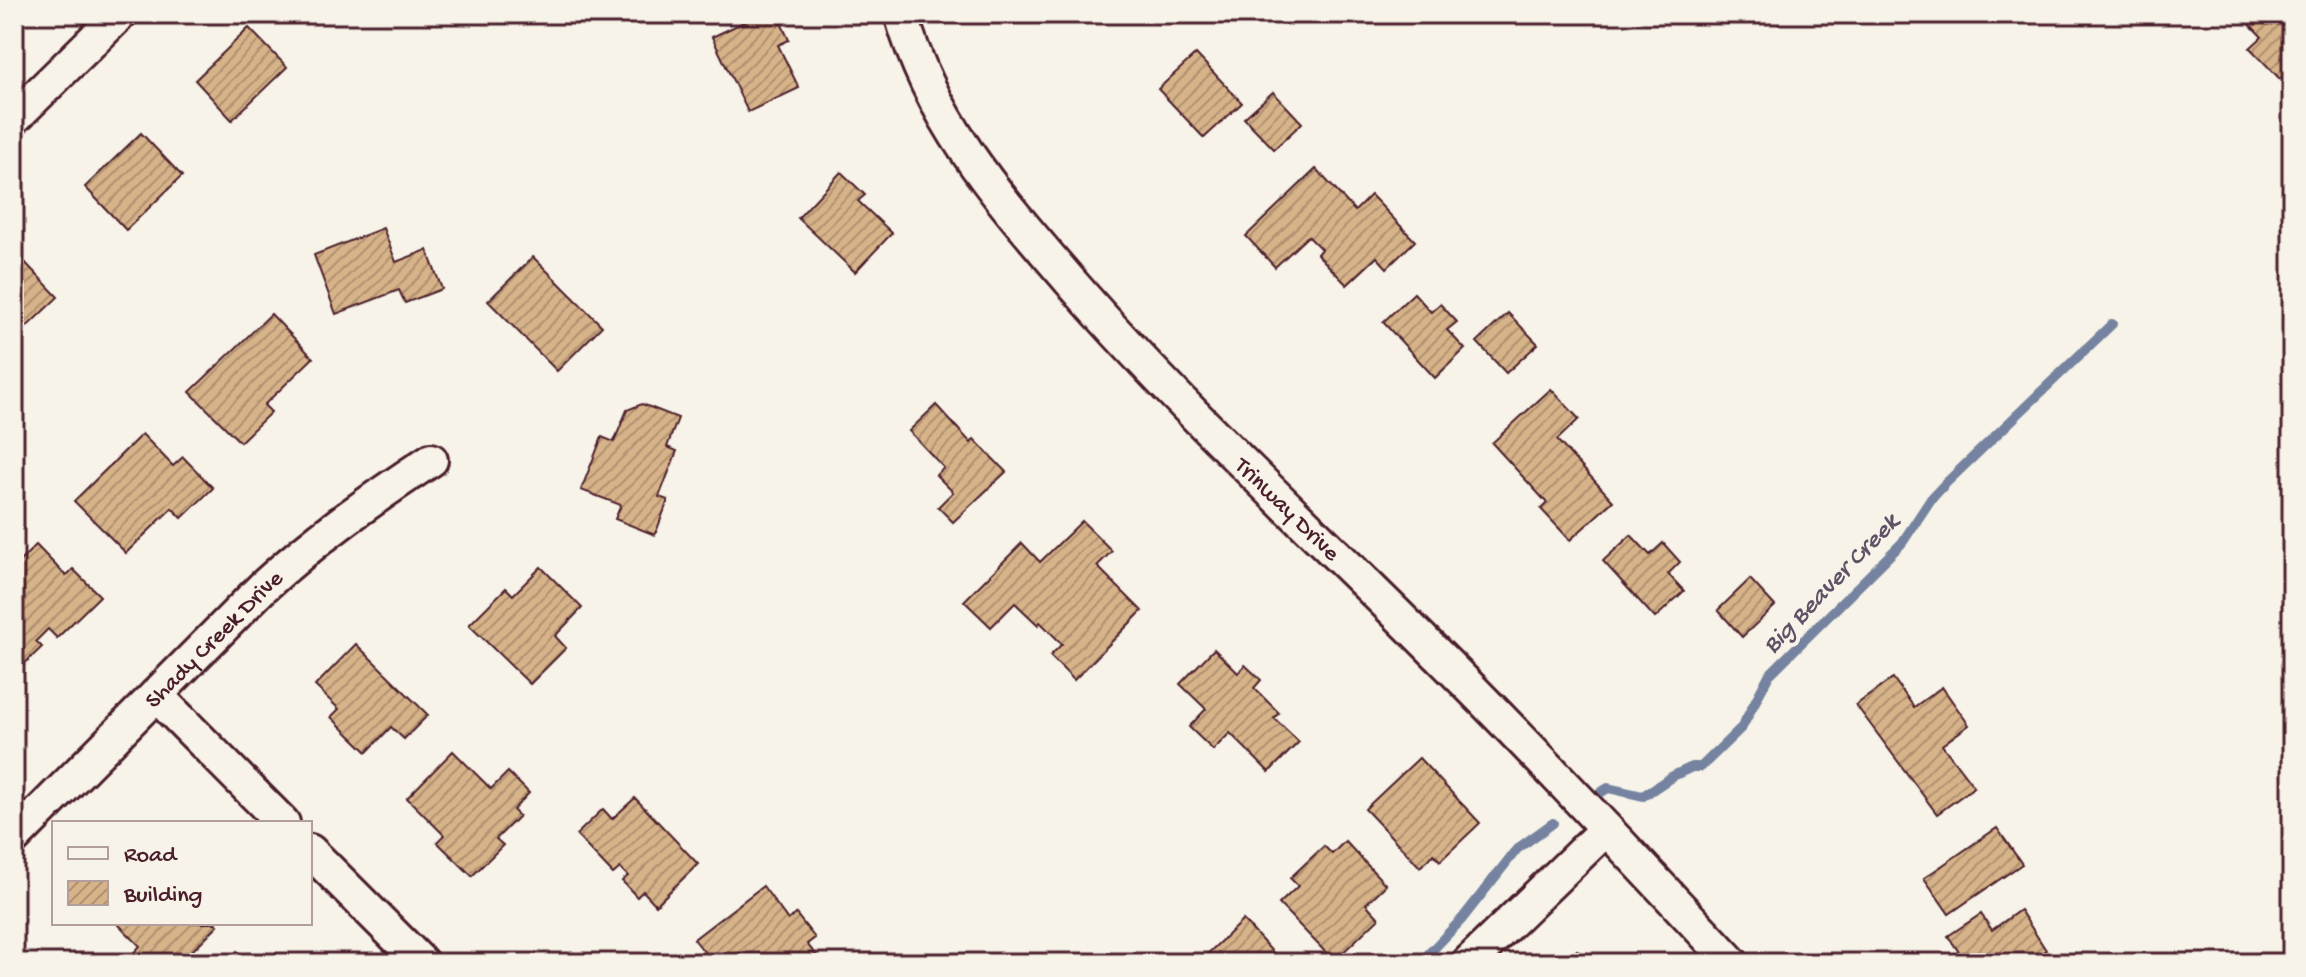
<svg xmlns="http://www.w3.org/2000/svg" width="2306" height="977" font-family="'Gochi Hand',sans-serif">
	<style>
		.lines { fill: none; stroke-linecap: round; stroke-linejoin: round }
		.stream { stroke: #7483a0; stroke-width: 10 }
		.building { fill: url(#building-hatch); stroke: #4a1f2b; stroke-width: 2 }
		.minor-casing { stroke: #4a1f2b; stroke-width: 38 }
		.minor { stroke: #f7f3e8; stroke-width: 32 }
		.labels { text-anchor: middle; stroke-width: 8; stroke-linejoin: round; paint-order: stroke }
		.street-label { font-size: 24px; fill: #4a1f2b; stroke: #f7f3e8 }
		.water-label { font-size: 26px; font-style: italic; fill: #5f5166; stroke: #f7f3e8 }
	</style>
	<defs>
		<pattern id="building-hatch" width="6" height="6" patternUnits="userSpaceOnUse" patternTransform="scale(2)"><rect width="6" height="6" fill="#d7b389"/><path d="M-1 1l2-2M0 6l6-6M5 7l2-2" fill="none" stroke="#b09170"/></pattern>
	</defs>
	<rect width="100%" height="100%" fill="#f7f3e8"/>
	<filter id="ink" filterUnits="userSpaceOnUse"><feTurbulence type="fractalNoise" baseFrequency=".0125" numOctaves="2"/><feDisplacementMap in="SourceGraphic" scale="16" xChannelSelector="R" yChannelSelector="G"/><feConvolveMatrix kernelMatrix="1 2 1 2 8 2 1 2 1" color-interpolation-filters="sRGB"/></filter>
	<g filter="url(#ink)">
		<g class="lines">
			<!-- stream -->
			<g class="stream">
				<path d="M 1600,793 L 1608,788 L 1643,796 L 1673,776 L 1692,767 L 1701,767 L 1742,727 L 1769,675 L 1902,543 L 1931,499 L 1945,484 L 2112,324"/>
				<path d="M 1420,963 L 1462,919 L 1517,849 L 1553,823"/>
			</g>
		</g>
		<!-- building -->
		<g class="building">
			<path d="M 761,14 L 777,14 L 789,40 L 778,45 L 799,88 L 748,112 L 712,37 Z"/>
			<path d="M 2240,14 L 2292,14 L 2292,68 L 2280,79 L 2250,48 L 2262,37 Z"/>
			<path d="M 249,28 L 287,67 L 232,120 L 195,80 Z"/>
			<path d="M 1196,54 L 1242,103 L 1204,138 L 1158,89 Z"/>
			<path d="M 1273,92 L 1302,123 L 1274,149 L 1244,118 Z"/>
			<path d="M 141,133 L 182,176 L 126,230 L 85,187 Z"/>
			<path d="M 1316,169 L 1355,211 L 1371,195 L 1415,241 L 1387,268 L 1377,257 L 1347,285 L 1317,254 L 1321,249 L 1308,236 L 1275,267 L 1246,236 Z"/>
			<path d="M 841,172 L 865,195 L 858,201 L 892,233 L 855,272 L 798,218 Z"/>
			<path d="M 383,228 L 396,262 L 427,250 L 442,289 L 405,303 L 399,290 L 336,314 L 314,255 Z"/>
			<path d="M 19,256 L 58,297 L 14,339 L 14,261 Z"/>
			<path d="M 533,257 L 602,326 L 557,371 L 488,301 Z"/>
			<path d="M 1414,293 L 1431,312 L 1440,304 L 1457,322 L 1447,330 L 1465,349 L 1435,378 L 1383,322 Z"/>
			<path d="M 1508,313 L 1538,344 L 1506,373 L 1477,342 Z"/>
			<path d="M 271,314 L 313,358 L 264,405 L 271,412 L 240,442 L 190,392 Z"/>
			<path d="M 1551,389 L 1579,419 L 1557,440 L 1613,501 L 1570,540 L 1541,509 L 1547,503 L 1492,443 Z"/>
			<path d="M 642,404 L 678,418 L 667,447 L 677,451 L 659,497 L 668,500 L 655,535 L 615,519 L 621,505 L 581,490 L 602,437 L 614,442 L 627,410 Z"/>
			<path d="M 936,405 L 971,443 L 974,439 L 1006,472 L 953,522 L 938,507 L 953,492 L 936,475 L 944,468 L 909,431 Z"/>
			<path d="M 142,434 L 173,466 L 183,457 L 213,488 L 182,518 L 172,508 L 126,553 L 74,501 Z"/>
			<path d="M 1082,521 L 1112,551 L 1097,566 L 1142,611 L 1074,680 L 1050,656 L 1062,644 L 1040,622 L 1038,625 L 1015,603 L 991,627 L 964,601 L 1022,543 L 1040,562 Z"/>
			<path d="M 1631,535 L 1650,555 L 1663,543 L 1680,562 L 1668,574 L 1684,591 L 1655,618 L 1603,561 Z"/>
			<path d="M 36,545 L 66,576 L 73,569 L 100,596 L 57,638 L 48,629 L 36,641 L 42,647 L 21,667 L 14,660 L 14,567 Z"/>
			<path d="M 541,567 L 582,608 L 555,636 L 566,648 L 530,684 L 469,625 L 506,588 L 513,595 Z"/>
			<path d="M 1750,579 L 1775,606 L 1742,637 L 1718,610 Z"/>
			<path d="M 356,644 L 428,715 L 404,739 L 391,727 L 367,752 L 331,717 L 339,709 L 315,686 Z"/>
			<path d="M 1214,649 L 1238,673 L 1245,665 L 1261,680 L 1254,688 L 1279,713 L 1274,718 L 1299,742 L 1269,772 L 1230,733 L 1213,750 L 1189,727 L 1206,709 L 1180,684 Z"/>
			<path d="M 1893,678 L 1914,707 L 1942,687 L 1969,725 L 1942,745 L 1974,787 L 1937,814 L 1856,705 Z"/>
			<path d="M 453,751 L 491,789 L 508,772 L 529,793 L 513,810 L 519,816 L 496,839 L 503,845 L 472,876 L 437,842 L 444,835 L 407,798 Z"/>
			<path d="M 1419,758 L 1480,823 L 1440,861 L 1434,854 L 1420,867 L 1365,809 Z"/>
			<path d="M 635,798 L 698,864 L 656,905 L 643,891 L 637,897 L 622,881 L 628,876 L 620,868 L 613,874 L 576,835 L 603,809 L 612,819 Z"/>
			<path d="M 1997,828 L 2022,864 L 1949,914 L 1924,878 Z"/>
			<path d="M 1345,841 L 1386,885 L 1366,904 L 1379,918 L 1334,961 L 1279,904 L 1298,886 L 1290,878 L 1324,846 L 1332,854 Z"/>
			<path d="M 763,886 L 788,920 L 796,914 L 815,938 L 807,944 L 820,960 L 816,963 L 747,963 L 740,953 L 727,963 L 713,963 L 694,939 Z"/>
			<path d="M 2020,910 L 2046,950 L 2027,963 L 2020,959 L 2014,963 L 1977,963 L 1970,953 L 1963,958 L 1948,936 L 1981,914 L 1992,930 Z"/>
			<path d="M 1243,920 L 1278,958 L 1273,963 L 1198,963 Z"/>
			<path d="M 117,923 L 216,923 L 218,925 L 180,963 L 124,963 L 140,946 Z"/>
			<path d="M 1577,950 L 1590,963 L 1564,963 Z"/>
			<path d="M 237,951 L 249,963 L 226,963 Z"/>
			<path d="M 285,955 L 293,963 L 277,963 Z"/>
		</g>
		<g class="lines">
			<defs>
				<g id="minor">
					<path id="s1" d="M 901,14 C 932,123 998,197 1070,281 C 1182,410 1307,524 1428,645 C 1532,748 1632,856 1732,963"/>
					<path d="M 14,118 L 120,14"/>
					<path d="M 156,695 L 283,823"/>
					<path id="s2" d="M 14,838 L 263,587 C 315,539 372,499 431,460"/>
					<path d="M 310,851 L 422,963"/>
					<path d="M 1468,963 L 1606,829"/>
				</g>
			</defs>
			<!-- minor casing -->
			<use href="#minor" class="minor-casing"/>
			<!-- minor -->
			<use href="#minor" class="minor"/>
		</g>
	</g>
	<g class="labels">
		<!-- street labels -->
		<g class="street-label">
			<text dy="8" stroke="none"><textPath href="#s1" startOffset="634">Trinway Drive</textPath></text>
			<text dy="8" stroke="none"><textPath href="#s2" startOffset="282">Shady Creek Drive</textPath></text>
		</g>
		<!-- water labels -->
		<g class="water-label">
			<text transform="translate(1829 582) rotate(-46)" y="9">Big Beaver Creek</text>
		</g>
	</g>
	<!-- margin -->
	<rect width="2306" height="977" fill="none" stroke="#f7f3e8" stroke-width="48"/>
	<rect x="24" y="24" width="2258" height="929" fill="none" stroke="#4a1f2b" stroke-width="3" filter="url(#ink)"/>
	<!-- legend -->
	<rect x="52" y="821" width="260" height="104" fill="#f7f3e8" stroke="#b29e9c" stroke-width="2"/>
	<rect x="68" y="847" width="40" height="12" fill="#f7f3e8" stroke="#b29e9c" stroke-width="2"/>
	<text x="124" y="861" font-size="24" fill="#4a1f2b">Road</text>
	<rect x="68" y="881" width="40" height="24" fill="url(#building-hatch)" stroke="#b29e9c" stroke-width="2"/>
	<text x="124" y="901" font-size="24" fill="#4a1f2b">Building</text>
</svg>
